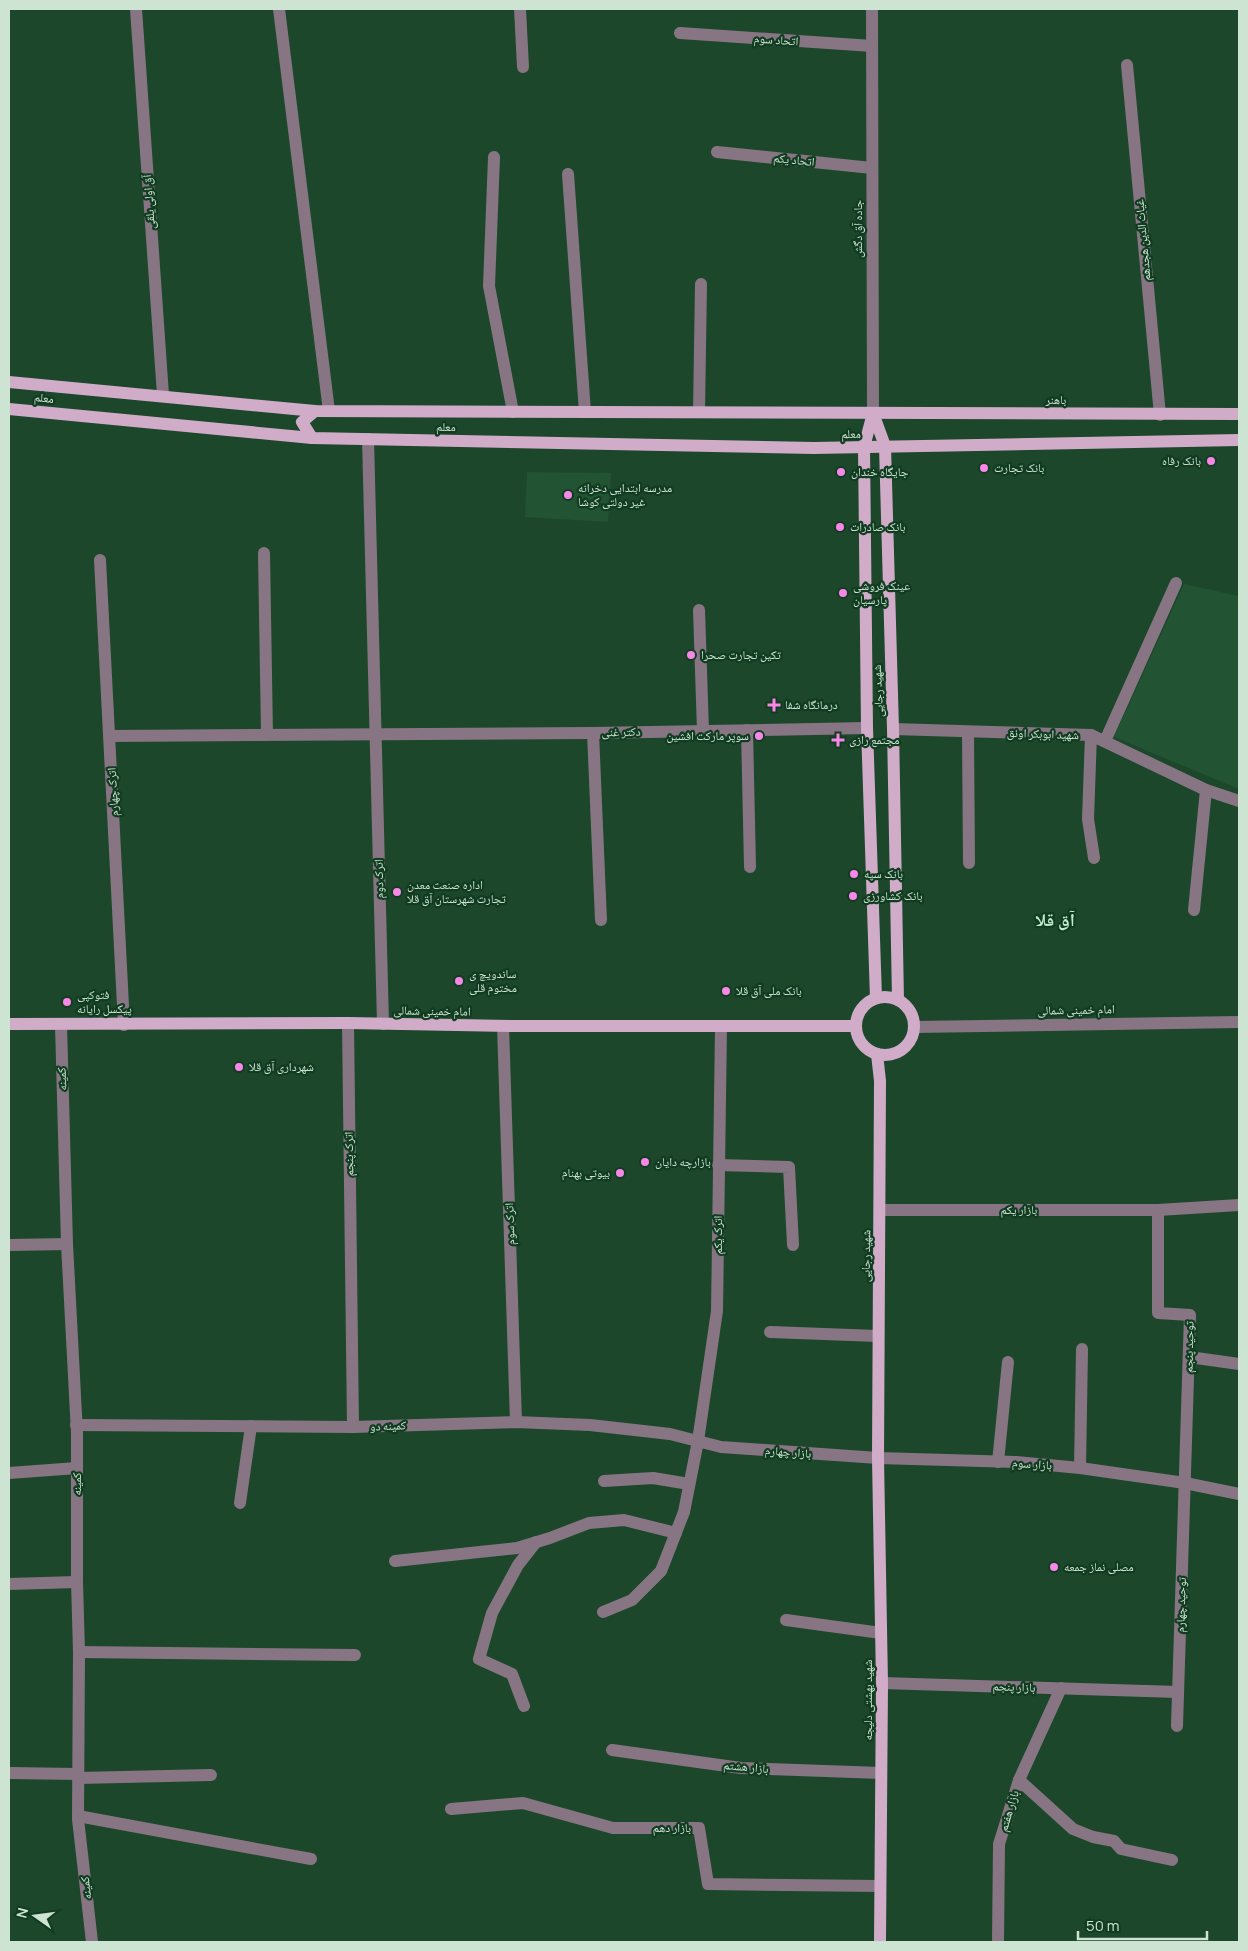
<svg xmlns="http://www.w3.org/2000/svg" width="1248" height="1951" font-family="Manrope,'Noto Naskh Arabic',sans-serif">
	<style>
		.built { fill: #225333 }
		.lines { fill: none; stroke-linecap: round; stroke-linejoin: round }
		.minor { stroke: #877583; stroke-width: 12 }
		.major { stroke: #d0acc9; stroke-width: 12 }
		.poi-dot { fill: #f987e8; stroke: #113c21; stroke-width: 2 }
		.labels { text-anchor: middle; stroke-width: 4.5; stroke-linejoin: round; paint-order: stroke }
		.street-label { font-size: 12px; fill: #cde4d2; stroke: #113c21 }
		.poi-label { font-size: 12px; fill: #cde4d2; stroke: #113c21; text-anchor: start }
		.district-label { font-size: 18px; font-weight: bold; fill: #bfeecb; stroke: #113c21 }
	</style>
	<rect width="100%" height="100%" fill="#1c472b"/>
	<!-- built -->
	<g class="built">
		<path d="M 527,472 L 611,473 L 608,522 L 525,517 Z"/>
		<path d="M 1184,584 L 1239,596 L 1239,789 L 1114,737 Z"/>
	</g>
	<g class="lines">
		<!-- minor -->
		<g class="minor">
			<path d="M 136,9 L 163,395"/>
			<path d="M 279,9 L 329,411"/>
			<path d="M 520,9 L 523,67"/>
			<path d="M 872,9 L 873,413"/>
			<path d="M 680,33 L 872,46"/>
			<path d="M 1127,65 L 1160,415"/>
			<path d="M 717,152 L 872,168"/>
			<path d="M 494,157 L 489,286 L 513,412"/>
			<path d="M 568,174 L 585,412"/>
			<path d="M 699,412 L 701,284"/>
			<path d="M 368,439 L 383,1024"/>
			<path d="M 264,553 L 267,735"/>
			<path d="M 100,560 L 124,1025"/>
			<path d="M 699,610 L 703,731"/>
			<path d="M 893,729 L 1091,735 L 1206,790 L 1239,801"/>
			<path d="M 747,730 L 750,867"/>
			<path d="M 968,732 L 969,863"/>
			<path d="M 593,733 L 601,920"/>
			<path d="M 1091,735 L 1088,819 L 1094,858"/>
			<path d="M 110,736 L 593,733 L 867,728"/>
			<path d="M 1105,741 L 1176,583"/>
			<path d="M 1194,910 L 1206,790"/>
			<path d="M 348,1023 L 353,1427"/>
			<path d="M 61,1025 L 67,1244 L 77,1433 L 77,1582 L 79,1652 L 78,1819 L 92,1942"/>
			<path d="M 503,1026 L 516,1422"/>
			<path d="M 914,1027 L 1239,1022"/>
			<path d="M 718,1165 L 789,1167 L 793,1245"/>
			<path d="M 881,1210 L 1158,1210 L 1239,1205"/>
			<path d="M 1158,1210 L 1158,1313 L 1190,1315 L 1177,1726"/>
			<path d="M 9,1245 L 67,1244"/>
			<path d="M 770,1332 L 878,1336"/>
			<path d="M 1189,1357 L 1239,1364"/>
			<path d="M 76,1425 L 353,1427 L 516,1422 L 590,1425 L 670,1434 L 721,1447 L 878,1458 L 1016,1462 L 1080,1468 L 1185,1483 L 1239,1494"/>
			<path d="M 998,1462 L 1008,1362"/>
			<path d="M 1080,1468 L 1082,1349"/>
			<path d="M 9,1473 L 77,1468"/>
			<path d="M 604,1481 L 653,1478 L 689,1484"/>
			<path d="M 240,1503 L 251,1426"/>
			<path d="M 395,1561 L 517,1548 L 550,1538 L 589,1523 L 624,1520 L 676,1533"/>
			<path d="M 9,1584 L 77,1582"/>
			<path d="M 603,1612 L 632,1600 L 661,1571 L 684,1512 L 698,1441 L 717,1311 L 721,1027"/>
			<path d="M 786,1620 L 881,1633"/>
			<path d="M 79,1652 L 355,1655"/>
			<path d="M 882,1683 L 1178,1692"/>
			<path d="M 524,1706 L 512,1674 L 479,1659 L 492,1613 L 518,1565 L 536,1542"/>
			<path d="M 612,1750 L 741,1768 L 881,1773"/>
			<path d="M 9,1773 L 78,1774"/>
			<path d="M 78,1778 L 211,1775"/>
			<path d="M 1019,1780 L 1073,1829 L 1093,1837 L 1114,1841 L 1121,1849 L 1172,1860"/>
			<path d="M 451,1809 L 523,1803 L 613,1828 L 699,1828 L 708,1884 L 880,1886"/>
			<path d="M 78,1816 L 311,1859"/>
			<path d="M 998,1942 L 999,1844 L 1019,1780 L 1061,1688"/>
		</g>
		<!-- major -->
		<g class="major">
			<path d="M 9,382 L 315,411 L 1239,414"/>
			<path d="M 9,409 L 312,438 L 814,448 L 1239,440"/>
			<path d="M 873,413 L 885,446 L 893,729 L 898,1000"/>
			<path d="M 873,413 L 864,447 L 867,728 L 876,998"/>
			<path d="M 312,438 L 302,422 L 315,411"/>
			<circle cx="885" cy="1026" r="29"/>
			<path d="M 9,1024 L 348,1023 L 510,1026 L 856,1026"/>
			<path d="M 877,1054 L 880,1081 L 878,1458 L 882,1683 L 880,1942"/>
		</g>
	</g>
	<!-- markers -->
	<g class="poi-dot">
		<circle cx="1211" cy="461" r="5"/>
		<circle cx="984" cy="468" r="5"/>
		<circle cx="841" cy="472" r="5"/>
		<circle cx="568" cy="495" r="5"/>
		<circle cx="840" cy="527" r="5"/>
		<circle cx="843" cy="593" r="5"/>
		<circle cx="691" cy="655" r="5"/>
		<path d="M771.5 697.5h5v5h5v5h-5v5h-5v-5h-5v-5h5z"/>
		<circle cx="759" cy="736" r="5"/>
		<path d="M835.5 732.5h5v5h5v5h-5v5h-5v-5h-5v-5h5z"/>
		<circle cx="854" cy="874" r="5"/>
		<circle cx="397" cy="892" r="5"/>
		<circle cx="853" cy="896" r="5"/>
		<circle cx="459" cy="981" r="5"/>
		<circle cx="726" cy="991" r="5"/>
		<circle cx="67" cy="1002" r="5"/>
		<circle cx="239" cy="1067" r="5"/>
		<circle cx="645" cy="1162" r="5"/>
		<circle cx="620" cy="1173" r="5"/>
		<circle cx="1054" cy="1567" r="5"/>
	</g>
	<g class="labels">
		<!-- street labels -->
		<g class="street-label">
			<text transform="translate(776 40) rotate(4)" y="4">اتحاد سوم</text>
			<text transform="translate(794 160) rotate(6)" y="4">اتحاد یکم</text>
			<text transform="translate(149 202) rotate(-94)" y="4">آق اولی یلقی</text>
			<text transform="translate(858 229) rotate(-90)" y="4">جاده آق دگش</text>
			<text transform="translate(1143 240) rotate(-95)" y="4">غیاث الدین هجدهم</text>
			<text transform="translate(44 398) rotate(6)" y="4">معلم</text>
			<text x="1056" y="404">باهنر</text>
			<text transform="translate(446 427) rotate(1)" y="4">معلم</text>
			<text transform="translate(851 434) rotate(-1)" y="4">معلم</text>
			<text transform="translate(878 691) rotate(-92)" y="4">شهید رجایی</text>
			<text transform="translate(621 732) rotate(-1)" y="4">دکتر غنی</text>
			<text transform="translate(1043 734) rotate(2)" y="4">شهید ابوبکر اونق</text>
			<text transform="translate(113 792) rotate(-93)" y="4">اترک چهارم</text>
			<text transform="translate(379 879) rotate(-91)" y="4">اترک دوم</text>
			<text transform="translate(1076 1010) rotate(-1)" y="4">امام خمینی شمالی</text>
			<text transform="translate(432 1011) rotate(1)" y="4">امام خمینی شمالی</text>
			<text transform="translate(62 1079) rotate(-92)" y="4">کمینه</text>
			<text transform="translate(349 1154) rotate(-91)" y="4">اترک پنجم</text>
			<text x="1019" y="1214">بازار یکم</text>
			<text transform="translate(510 1224) rotate(-92)" y="4">اترک سوم</text>
			<text transform="translate(718 1235) rotate(-90)" y="4">اترک یکم</text>
			<text transform="translate(866 1256) rotate(-89)" y="4">شهید رجایی</text>
			<text transform="translate(1189 1347) rotate(-89)" y="4">توحید پنجم</text>
			<text transform="translate(388 1426) rotate(-2)" y="4">کمینه دو</text>
			<text transform="translate(788 1452) rotate(4)" y="4">بازار چهارم</text>
			<text transform="translate(1032 1464) rotate(4)" y="4">بازار سوم</text>
			<text transform="translate(77 1484) rotate(-90)" y="4">کمینه</text>
			<text transform="translate(1181 1605) rotate(-88)" y="4">توحید چهارم</text>
			<text transform="translate(1014 1687) rotate(2)" y="4">بازار پنجم</text>
			<text transform="translate(868 1700) rotate(-90)" y="4">شهید بهشتی دلیجه</text>
			<text transform="translate(746 1767) rotate(5)" y="4">بازار هشتم</text>
			<text transform="translate(1009 1811) rotate(-73)" y="4">بازار هفتم</text>
			<text x="672" y="1832">بازار دهم</text>
			<text transform="translate(86 1888) rotate(-97)" y="4">کمینه</text>
		</g>
		<!-- poi labels -->
		<g class="poi-label">
			<text x="1201" y="465" text-anchor="end">بانک رفاه</text>
			<text x="994" y="472">بانک تجارت</text>
			<text x="851" y="476">جایگاه خندان</text>
			<text x="578" y="492">مدرسه ابتدایی دخرانه<tspan x="578" dy="14">غیر دولتی کوشا</tspan></text>
			<text x="850" y="531">بانک صادرات</text>
			<text x="853" y="590">عینک فروشی<tspan x="853" dy="14">پارسیان</tspan></text>
			<text x="701" y="659">تکین تجارت صحرا</text>
			<text x="785" y="709">درمانگاه شفا</text>
			<text x="749" y="740" text-anchor="end">سوپر مارکت افشین</text>
			<text x="849" y="744">مجتمع رازی</text>
			<text x="864" y="878">بانک سپه</text>
			<text x="407" y="889">اداره صنعت معدن<tspan x="407" dy="14">تجارت شهرستان آق قلا</tspan></text>
			<text x="863" y="900">بانک کشاورزی</text>
			<text x="469" y="978">ساندویچ ی<tspan x="469" dy="14">مختوم قلی</tspan></text>
			<text x="736" y="995">بانک ملی آق قلا</text>
			<text x="77" y="999">فتوکپی<tspan x="77" dy="14">پیکسل رایانه</tspan></text>
			<text x="249" y="1071">شهرداری آق قلا</text>
			<text x="655" y="1166">بازارچه دایان</text>
			<text x="610" y="1177" text-anchor="end">بیوتی بهنام</text>
			<text x="1064" y="1571">مصلی نماز جمعه</text>
		</g>
		<!-- district labels -->
		<g class="district-label">
			<text x="1055" y="926">آق قلا</text>
		</g>
	</g>
	<!-- border -->
	<rect width="1248" height="1951" fill="none" stroke="#cde4d2" stroke-width="20"/>
	<!-- north arrow -->
	<g transform="translate(35 1916) rotate(284)" stroke="#113c21" stroke-width="4" paint-order="stroke">
	<path d="M0-4L9 19L0 12L-9 19Z" fill="#cde4d2"/>
	<text y="-8" font-size="14" font-weight="bold" text-anchor="middle" fill="#cde4d2">N</text>
	</g>
	<!-- scale -->
	<path d="M1078 1931v8h129v-8" fill="none" stroke="#cde4d2" stroke-width="2.5"/>
	<text x="1086" y="1931" font-size="15" fill="#cde4d2" stroke="#113c21" stroke-width="4" paint-order="stroke">50 m</text>
</svg>
